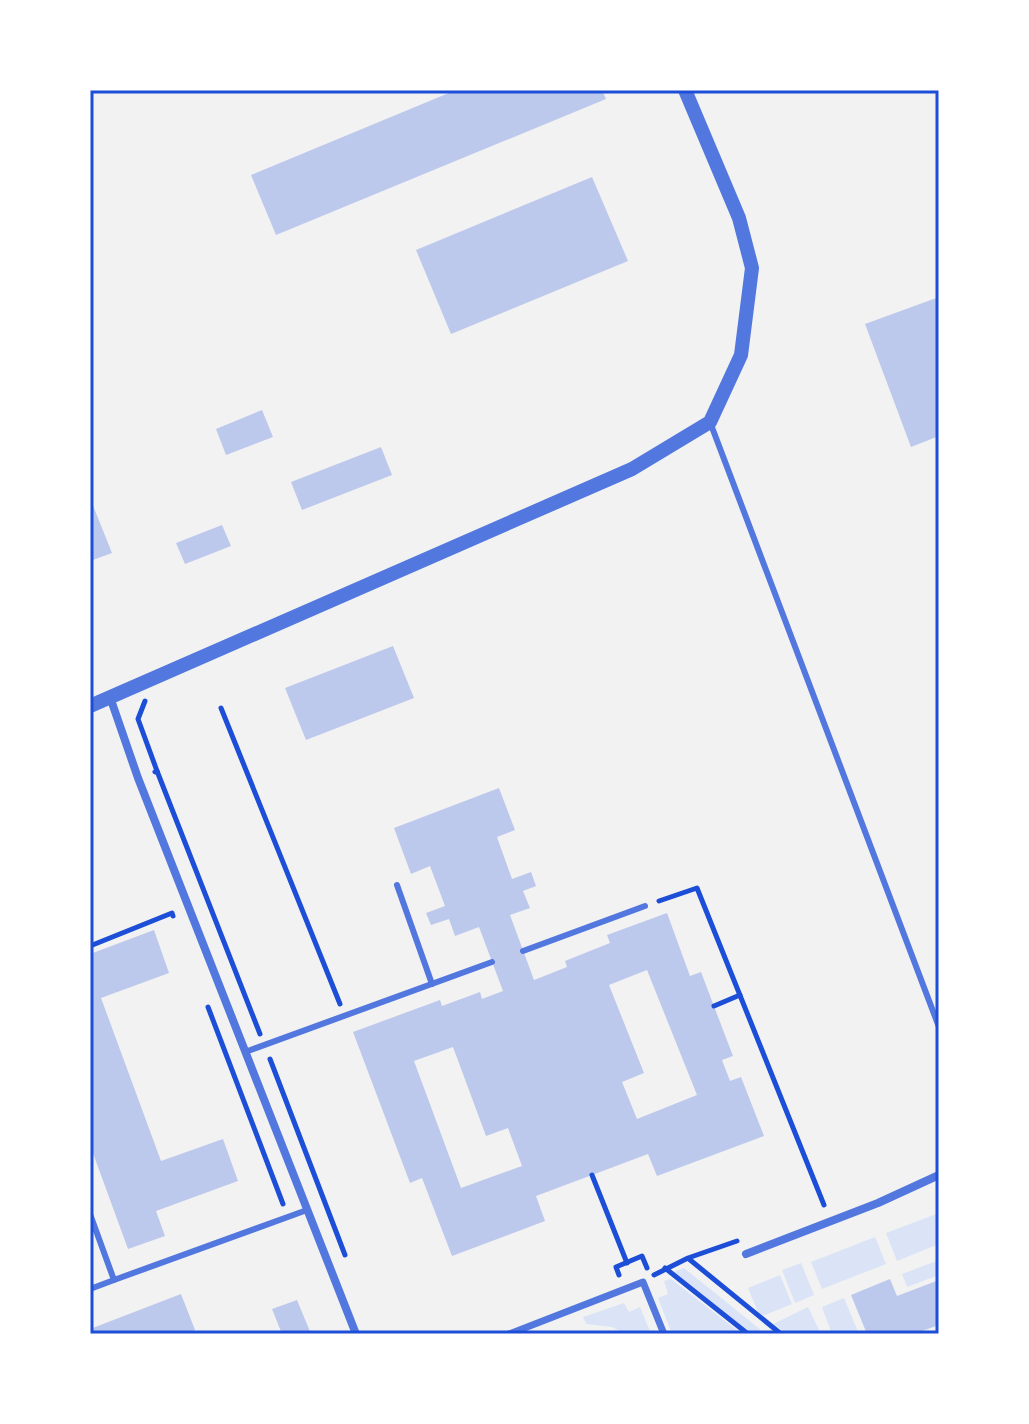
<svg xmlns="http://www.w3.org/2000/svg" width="1029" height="1424" font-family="Mulish,sans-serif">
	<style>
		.green { fill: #dbe4f7 }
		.building { fill: #bdc9ec; fill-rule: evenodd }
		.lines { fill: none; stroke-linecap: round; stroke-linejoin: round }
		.path { stroke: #1d4ed8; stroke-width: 5 }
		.service { stroke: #5277de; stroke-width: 6 }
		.pedestrian { stroke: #5277de; stroke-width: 7 }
		.minor { stroke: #5277de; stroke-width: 8 }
		.tertiary { stroke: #5277de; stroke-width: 14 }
		.neatline { fill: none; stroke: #1d4ed8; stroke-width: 3 }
	</style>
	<rect width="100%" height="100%" fill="#f2f2f2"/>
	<!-- green -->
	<g class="green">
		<path d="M 939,1213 L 939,1244 L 897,1261 L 886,1233 Z"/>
		<path d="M 875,1237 L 886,1264 L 822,1289 L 811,1262 Z"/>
		<path d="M 939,1260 L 939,1275 L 907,1287 L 902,1274 Z"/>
		<path d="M 801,1263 L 814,1295 L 795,1303 L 782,1270 Z"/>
		<path d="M 684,1268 L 761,1330 L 757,1334 L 747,1334 L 671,1273 Z"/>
		<path d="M 780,1275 L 792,1304 L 760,1317 L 748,1288 Z"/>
		<path d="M 671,1279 L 742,1334 L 672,1334 L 658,1298 L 668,1294 L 664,1281 Z"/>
		<path d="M 844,1298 L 859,1334 L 832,1334 L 822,1307 Z"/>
		<path d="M 624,1303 L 629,1312 L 640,1307 L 651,1334 L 626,1334 L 612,1327 L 586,1324 L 583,1317 Z"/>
		<path d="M 808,1307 L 821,1334 L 787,1334 L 773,1324 Z"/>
	</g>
	<!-- building -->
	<g class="building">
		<path d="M 456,90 L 602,90 L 606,99 L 276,235 L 251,175 Z"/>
		<path d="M 592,177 L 628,261 L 451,334 L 416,250 Z"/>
		<path d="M 939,297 L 939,436 L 911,447 L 865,324 Z"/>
		<path d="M 262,410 L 273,437 L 226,455 L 216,429 Z"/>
		<path d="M 381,447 L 392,475 L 302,510 L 291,482 Z"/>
		<path d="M 90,498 L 112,553 L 90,561 Z"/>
		<path d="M 222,525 L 231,546 L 185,564 L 176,543 Z"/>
		<path d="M 393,646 L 414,698 L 306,740 L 285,688 Z"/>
		<path d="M 499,788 L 515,830 L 497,837 L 512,879 L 531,872 L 536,886 L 523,891 L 530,908 L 510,915 L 534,980 L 567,967 L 565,961 L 610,943 L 607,935 L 667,913 L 690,976 L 701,972 L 733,1056 L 722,1060 L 730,1081 L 741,1077 L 764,1136 L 657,1176 L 648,1154 L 536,1196 L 545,1221 L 452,1256 L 422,1178 L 410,1183 L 353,1032 L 440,1000 L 442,1006 L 480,992 L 482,999 L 503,991 L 479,927 L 455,936 L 449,919 L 431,925 L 426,913 L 445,906 L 430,866 L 411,874 L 394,828 ZM 647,970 L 697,1095 L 637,1119 L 622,1082 L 644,1073 L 609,985 ZM 453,1047 L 486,1136 L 508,1128 L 522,1166 L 461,1188 L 414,1061 Z"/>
		<path d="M 154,930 L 169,973 L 101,998 L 161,1161 L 223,1139 L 238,1181 L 156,1211 L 165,1236 L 128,1249 L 90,1145 L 90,954 Z"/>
		<path d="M 890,1279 L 897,1296 L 939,1280 L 939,1325 L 922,1331 L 923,1334 L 867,1334 L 851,1295 Z"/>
		<path d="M 181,1294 L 195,1330 L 185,1334 L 90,1334 L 90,1329 Z"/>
		<path d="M 297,1300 L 311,1334 L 282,1334 L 272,1309 Z"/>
	</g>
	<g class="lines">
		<!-- path -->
		<g class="path">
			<path d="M 145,701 L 138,719 L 157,771"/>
			<path d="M 221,708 L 340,1004"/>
			<path d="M 155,772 L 157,771 L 260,1034"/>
			<path d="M 659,901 L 697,888 L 824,1205"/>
			<path d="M 90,946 L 172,913 L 173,916"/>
			<path d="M 714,1006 L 740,995"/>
			<path d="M 208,1007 L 283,1204"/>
			<path d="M 270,1059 L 345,1255"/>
			<path d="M 592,1175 L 627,1263"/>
			<path d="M 689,1259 L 781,1334"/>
			<path d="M 665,1268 L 748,1334"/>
			<path d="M 619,1275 L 616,1267 L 642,1256 L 647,1268"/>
			<path d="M 654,1275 L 688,1258 L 737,1241"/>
			<path d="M 582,1334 L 602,1334"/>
		</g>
		<!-- service -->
		<g class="service">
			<path d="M 710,422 L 939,1027"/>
			<path d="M 397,885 L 432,984"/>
			<path d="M 523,951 L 645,906"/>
			<path d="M 245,1052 L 492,962"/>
			<path d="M 90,1214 L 114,1280 L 90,1289"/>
			<path d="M 114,1280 L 307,1210"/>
		</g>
		<!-- pedestrian -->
		<path class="pedestrian" d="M 509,1334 L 643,1282 L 664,1334"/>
		<!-- minor -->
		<g class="minor">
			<path d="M 110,697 L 138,778 L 356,1334"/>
			<path d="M 746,1254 L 878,1203 L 939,1175"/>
		</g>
		<!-- tertiary -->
		<path class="tertiary" d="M 90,706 L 632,469 L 710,422 L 741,355 L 752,268 L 739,218 L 685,90"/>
	</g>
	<!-- border -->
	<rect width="1029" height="1424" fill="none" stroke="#ffffff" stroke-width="184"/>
	<rect x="92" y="92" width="845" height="1240" class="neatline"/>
</svg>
